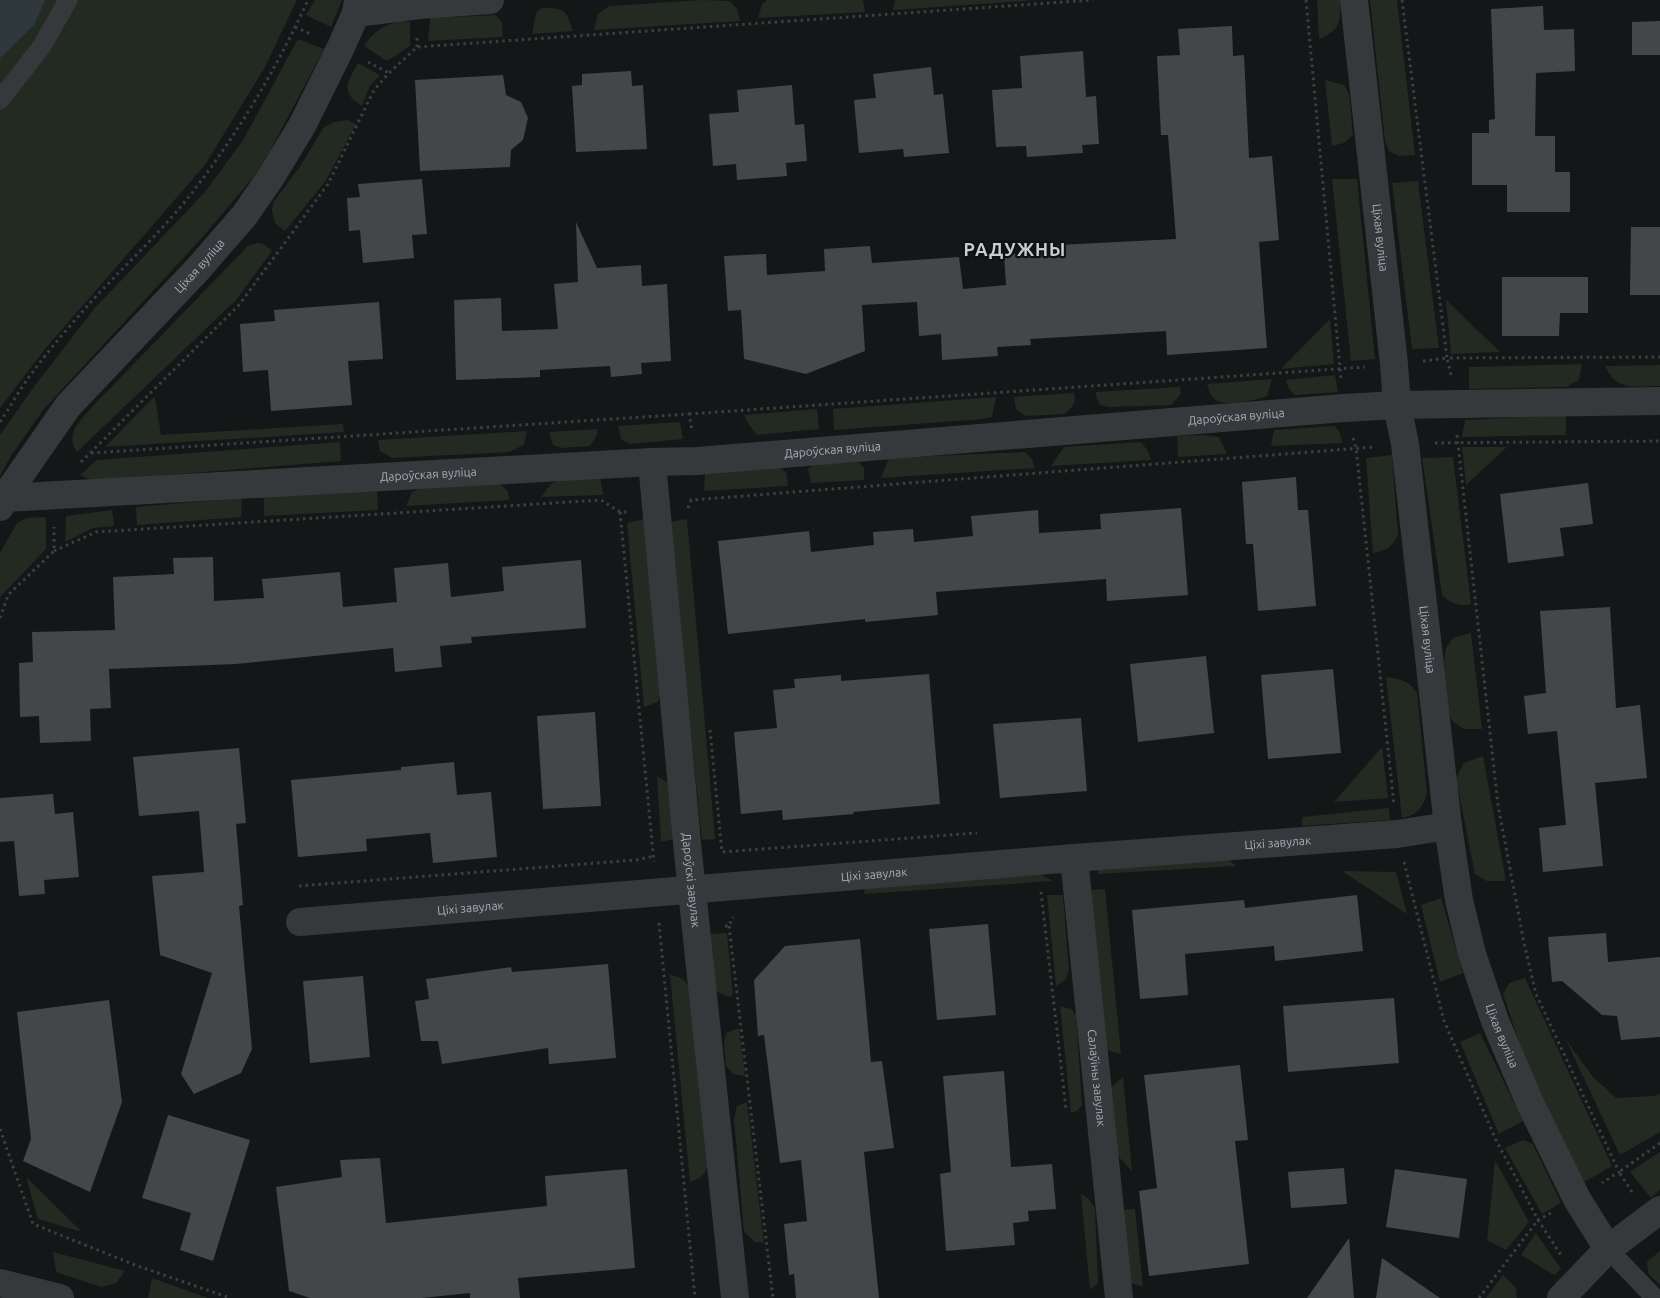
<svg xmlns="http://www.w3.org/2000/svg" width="1660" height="1298" font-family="Ubuntu,sans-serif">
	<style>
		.green { fill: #222a22 }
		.water { fill: #2e383d }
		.building { fill: #44464a }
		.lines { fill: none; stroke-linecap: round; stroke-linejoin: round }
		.path { stroke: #3c3f43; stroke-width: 3; stroke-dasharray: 2.5 4; stroke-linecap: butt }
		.service { stroke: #36383c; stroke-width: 19 }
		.minor { stroke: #36383c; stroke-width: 28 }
		.labels { text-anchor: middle; stroke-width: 4.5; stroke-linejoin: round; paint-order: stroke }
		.street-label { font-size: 12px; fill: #a7aeb7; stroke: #101112 }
		.district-label { font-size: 18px; font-weight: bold; letter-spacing: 1px; fill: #c8ccd3; stroke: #101112 }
	</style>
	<rect width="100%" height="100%" fill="#151617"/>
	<!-- green -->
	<g class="green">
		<path d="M 0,0 L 297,0 L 265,67 L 205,165 L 45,349 L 0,408 Z"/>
		<path d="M 315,0 L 342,0 L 331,27 L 306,15 Z"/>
		<path d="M 702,0 L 730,1 L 737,9 L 740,21 L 594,30 L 598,14 L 609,6 Z"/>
		<path d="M 767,0 L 863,0 L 865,12 L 758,18 L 762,4 Z"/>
		<path d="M 895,0 L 1027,0 L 1027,1 L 893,10 Z"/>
		<path d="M 1317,0 L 1340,0 C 1341,22 1340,30 1319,39 Z"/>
		<path d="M 1370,0 L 1397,0 L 1415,155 L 1399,156 L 1389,151 L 1385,141 Z"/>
		<path d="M 541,8 C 566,8 565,9 573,31 L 532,34 L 536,13 Z"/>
		<path d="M 495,15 L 502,22 L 503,37 L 428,41 L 430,18 Z"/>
		<path d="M 401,21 L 410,22 L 410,46 L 387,61 L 364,46 C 373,31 384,25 401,21 Z"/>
		<path d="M 298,39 L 324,49 L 261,168 L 200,240 L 43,410 L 11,456 L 0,476 L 0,435 L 33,388 L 94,309 L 205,192 L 243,140 Z"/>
		<path d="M 358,63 L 380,75 L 370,86 L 362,106 C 340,92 347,83 358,63 Z"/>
		<path d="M 1325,80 L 1344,85 L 1349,94 L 1353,135 L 1344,143 L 1332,146 Z"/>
		<path d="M 347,120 L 356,124 L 325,182 L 285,231 L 275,223 L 272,211 L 273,203 L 301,165 L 324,127 L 335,122 Z"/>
		<path d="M 1332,179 L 1357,179 L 1375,359 L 1351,361 Z"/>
		<path d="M 1418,181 L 1439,348 L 1412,349 L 1392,183 Z"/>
		<path d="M 257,243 L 264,244 L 272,251 L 236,300 L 77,452 C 65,434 78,424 90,409 L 248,246 Z"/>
		<path d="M 1446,300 L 1500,352 L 1451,354 Z"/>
		<path d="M 1330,319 L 1334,364 L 1281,369 Z"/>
		<path d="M 1582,364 L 1579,380 L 1566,387 L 1469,389 L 1469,367 Z"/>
		<path d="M 1660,365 L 1660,386 C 1635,386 1617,392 1605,366 Z"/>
		<path d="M 1335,375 L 1338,392 L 1295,395 L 1289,389 L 1286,380 Z"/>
		<path d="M 1272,379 L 1267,396 C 1258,400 1226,406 1217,401 C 1211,397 1209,390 1207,384 Z"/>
		<path d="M 1180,387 L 1181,394 L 1171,405 L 1108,407 L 1099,404 L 1095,392 Z"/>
		<path d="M 1074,393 L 1075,401 L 1072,407 L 1064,414 L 1026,416 L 1016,409 L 1014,397 Z"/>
		<path d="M 155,396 L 161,435 L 343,424 L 344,432 L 105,447 Z"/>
		<path d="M 996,397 L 992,417 L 983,419 L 834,430 L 833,409 Z"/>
		<path d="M 817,409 L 819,429 L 757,435 L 749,425 L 744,415 Z"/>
		<path d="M 1566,415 L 1566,435 L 1462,437 L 1465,420 Z"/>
		<path d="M 680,422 L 683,439 L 630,444 L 621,439 L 618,426 Z"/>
		<path d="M 1335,426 L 1339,431 L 1343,443 L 1271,446 L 1274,430 Z"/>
		<path d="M 597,429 L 597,435 L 590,446 L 561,448 L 553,445 L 549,432 Z"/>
		<path d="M 527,431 L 524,445 L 509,452 L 392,458 L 380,451 L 378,440 Z"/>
		<path d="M 1204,435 L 1219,437 L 1227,454 L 1178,457 L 1177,436 Z"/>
		<path d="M 340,442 L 341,461 L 106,480 L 91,480 L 80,475 L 97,460 Z"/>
		<path d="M 1141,442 L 1148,451 L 1151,460 L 1051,466 L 1064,447 Z"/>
		<path d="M 1462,447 L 1507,447 L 1466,485 Z"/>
		<path d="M 1025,452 L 1032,459 L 1035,468 L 881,478 L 889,458 Z"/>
		<path d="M 1392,455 L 1398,535 C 1391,548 1387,550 1373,553 L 1366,458 Z"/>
		<path d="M 1453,457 L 1471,604 C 1459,607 1452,604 1442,595 L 1422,458 Z"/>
		<path d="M 858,462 L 864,467 L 864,480 L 811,483 L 808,469 L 815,464 Z"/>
		<path d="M 777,466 L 786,472 L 788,486 L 704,491 L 705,474 Z"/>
		<path d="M 600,475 L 603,495 L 541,497 L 551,484 L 561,479 Z"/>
		<path d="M 490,482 L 501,485 L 508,492 L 509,500 L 406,506 L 412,492 L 420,489 Z"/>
		<path d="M 377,491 L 378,510 L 264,516 L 264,497 Z"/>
		<path d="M 242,498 L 241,517 L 137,525 L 136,507 Z"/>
		<path d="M 112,510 L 114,526 L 93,528 L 65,542 L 66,516 Z"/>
		<path d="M 46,517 L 46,549 L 1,596 L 0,600 L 0,553 L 17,523 L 26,518 Z"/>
		<path d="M 644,519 L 661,691 L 658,702 L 644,707 L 627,523 Z"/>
		<path d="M 687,519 L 715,839 L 702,840 L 669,522 Z"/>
		<path d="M 1471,633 L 1482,729 L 1464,729 L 1453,722 L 1448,713 L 1444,661 L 1446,648 L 1453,638 Z"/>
		<path d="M 1386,677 C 1399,679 1409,680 1417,693 L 1427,794 C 1421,810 1418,814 1402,818 Z"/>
		<path d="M 1382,747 L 1388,798 L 1334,802 Z"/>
		<path d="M 1483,756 L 1506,881 L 1487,881 L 1475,874 L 1456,778 L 1464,763 Z"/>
		<path d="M 657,776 L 670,784 L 675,839 L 661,842 Z"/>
		<path d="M 1389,808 L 1390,820 L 1302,826 L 1302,817 Z"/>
		<path d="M 1227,858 L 1236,866 L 1098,874 L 1098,866 Z"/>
		<path d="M 1342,871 L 1396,872 L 1407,914 Z"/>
		<path d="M 1040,874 L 1053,881 L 864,894 L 865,887 Z"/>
		<path d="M 1105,889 L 1121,1054 L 1106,1050 L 1089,890 Z"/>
		<path d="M 1047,895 L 1063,895 L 1069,970 L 1066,979 L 1056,986 Z"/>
		<path d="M 1441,898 L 1463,973 L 1440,982 L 1421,905 Z"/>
		<path d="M 727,933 L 733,995 L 729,997 L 715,991 L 710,934 Z"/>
		<path d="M 670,975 C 680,977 685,979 690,988 L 709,1160 C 707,1173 702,1178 690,1182 Z"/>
		<path d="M 1525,978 L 1612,1166 L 1581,1184 L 1524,1057 L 1503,994 L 1509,983 Z"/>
		<path d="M 1060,1006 L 1071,1009 L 1076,1015 L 1082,1105 L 1077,1111 L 1071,1113 Z"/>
		<path d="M 739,1028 L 745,1076 L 733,1074 L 726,1066 L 724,1044 L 726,1033 Z"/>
		<path d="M 1480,1033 L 1523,1121 L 1499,1134 L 1460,1042 Z"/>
		<path d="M 1566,1040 L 1593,1077 L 1616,1098 L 1653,1096 L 1660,1094 L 1660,1132 L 1620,1155 Z"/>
		<path d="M 1123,1077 L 1132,1171 L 1115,1153 L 1109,1089 Z"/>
		<path d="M 747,1102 L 764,1243 L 755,1242 L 744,1232 L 734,1119 L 737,1106 Z"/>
		<path d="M 1523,1140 L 1533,1144 L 1561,1203 L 1542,1214 L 1505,1148 Z"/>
		<path d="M 1660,1152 L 1660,1190 L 1651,1198 L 1630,1172 Z"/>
		<path d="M 1495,1160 L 1529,1222 L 1506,1250 L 1487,1240 Z"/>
		<path d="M 26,1177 L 82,1232 L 38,1219 Z"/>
		<path d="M 1081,1194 L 1088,1198 L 1095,1208 L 1098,1283 L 1090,1290 Z"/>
		<path d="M 1135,1209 L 1143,1287 L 1131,1283 L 1121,1210 Z"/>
		<path d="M 1536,1233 L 1561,1269 L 1554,1275 L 1521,1255 Z"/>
		<path d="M 1660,1251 L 1660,1285 L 1648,1273 L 1647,1262 Z"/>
		<path d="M 53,1252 L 125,1271 L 116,1283 L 101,1287 L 56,1272 Z"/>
		<path d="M 1503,1275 L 1516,1288 L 1517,1298 L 1486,1298 Z"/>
		<path d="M 152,1278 L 208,1298 L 148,1298 Z"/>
	</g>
	<!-- water -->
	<path class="water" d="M 0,0 L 45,0 L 34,25 L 0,58 Z"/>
	<!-- building -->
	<g class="building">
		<path d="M 1543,6 L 1544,30 L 1574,29 L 1575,71 L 1536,73 L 1535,136 L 1555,136 L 1555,172 L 1570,172 L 1570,212 L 1507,212 L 1507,185 L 1472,185 L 1472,133 L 1489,133 L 1489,120 L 1495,119 L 1491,9 Z"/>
		<path d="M 1660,21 L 1660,55 L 1632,55 L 1632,22 Z"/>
		<path d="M 1232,26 L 1233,56 L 1244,55 L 1249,158 L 1272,156 L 1279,240 L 1259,242 L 1267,348 L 1167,355 L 1166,331 L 1030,339 L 1031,345 L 997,347 L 998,356 L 942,360 L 941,334 L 919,336 L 917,302 L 862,305 L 865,351 L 806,374 L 744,359 L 741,310 L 728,311 L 724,256 L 766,254 L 767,275 L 825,271 L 824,249 L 870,246 L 872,263 L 959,257 L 963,289 L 1006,285 L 1004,255 L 1039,252 L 1039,246 L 1176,239 L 1168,135 L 1161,135 L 1157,56 L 1180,55 L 1178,29 Z"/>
		<path d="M 1083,51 L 1086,97 L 1096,96 L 1099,144 L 1082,145 L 1083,153 L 1027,157 L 1026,146 L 996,147 L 992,90 L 1022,88 L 1020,56 Z"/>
		<path d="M 931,67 L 934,95 L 943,94 L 949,153 L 904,157 L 903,149 L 859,153 L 854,100 L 876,98 L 873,74 Z"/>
		<path d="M 631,71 L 632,86 L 643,85 L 647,149 L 576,152 L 572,86 L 582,85 L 582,74 Z"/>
		<path d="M 503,75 L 506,95 L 521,102 L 528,118 L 523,140 L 511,150 L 510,167 L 420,171 L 415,80 Z"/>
		<path d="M 792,85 L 795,125 L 804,124 L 807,161 L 786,163 L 787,176 L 737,180 L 736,164 L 713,166 L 709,114 L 739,112 L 737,90 Z"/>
		<path d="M 422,179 L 427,234 L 412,235 L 414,258 L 363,263 L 360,230 L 349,231 L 347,198 L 360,197 L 358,184 Z"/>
		<path d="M 576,222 L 597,268 L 641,265 L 642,286 L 667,284 L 671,361 L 641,363 L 642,374 L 611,377 L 610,366 L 540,370 L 540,377 L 456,380 L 454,300 L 501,298 L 502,331 L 558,329 L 554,284 L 578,282 Z"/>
		<path d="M 1631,227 L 1660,227 L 1660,295 L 1630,295 Z"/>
		<path d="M 1502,277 L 1588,277 L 1588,313 L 1560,313 L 1559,336 L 1502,336 Z"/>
		<path d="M 379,302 L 383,359 L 348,361 L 352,405 L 271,411 L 268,370 L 243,372 L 240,324 L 275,321 L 274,310 Z"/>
		<path d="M 1296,477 L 1298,510 L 1308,510 L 1316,606 L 1258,611 L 1253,544 L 1246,544 L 1242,482 Z"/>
		<path d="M 1588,483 L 1593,524 L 1560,528 L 1564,556 L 1508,563 L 1500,494 Z"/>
		<path d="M 1181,508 L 1188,595 L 1107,601 L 1106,579 L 936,592 L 938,615 L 865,622 L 865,619 L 728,634 L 718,541 L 809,531 L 811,552 L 874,545 L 873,532 L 913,529 L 914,542 L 973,536 L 971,516 L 1038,510 L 1039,533 L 1101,529 L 1100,514 Z"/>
		<path d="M 213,557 L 214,601 L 264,598 L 262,579 L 340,572 L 343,607 L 397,602 L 394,568 L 448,563 L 451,597 L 504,591 L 502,567 L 581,560 L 586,628 L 471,637 L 472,643 L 440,646 L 442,667 L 395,672 L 393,648 L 236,664 L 109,669 L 111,708 L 90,709 L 91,741 L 40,743 L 39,716 L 20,717 L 19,663 L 33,662 L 32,632 L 115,630 L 113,577 L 174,574 L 173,558 Z"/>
		<path d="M 1610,607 L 1616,708 L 1640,705 L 1647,778 L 1595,783 L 1603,866 L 1543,872 L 1539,828 L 1566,825 L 1557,731 L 1528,734 L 1524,696 L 1546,693 L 1540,611 Z"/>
		<path d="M 1206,656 L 1214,733 L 1138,742 L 1130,664 Z"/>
		<path d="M 1333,669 L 1341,753 L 1268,759 L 1261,675 Z"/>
		<path d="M 929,674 L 940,804 L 853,812 L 854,814 L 783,820 L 782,810 L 741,814 L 734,732 L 777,728 L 773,690 L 795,688 L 794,679 L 841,675 L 841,681 Z"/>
		<path d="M 595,712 L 601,806 L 543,809 L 537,716 Z"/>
		<path d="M 1081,718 L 1087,791 L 1000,798 L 993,724 Z"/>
		<path d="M 239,748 L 246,823 L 236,824 L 243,905 L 239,906 L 252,1049 L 241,1073 L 194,1094 L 181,1074 L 212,973 L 160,955 L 152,876 L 204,872 L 199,811 L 139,816 L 133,757 Z"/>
		<path d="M 454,762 L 457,795 L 491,792 L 497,857 L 433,863 L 430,833 L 366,839 L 367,851 L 298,857 L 291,780 L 401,770 L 401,767 Z"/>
		<path d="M 53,794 L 55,814 L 73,812 L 79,877 L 44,880 L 45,894 L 19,896 L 14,841 L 0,842 L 0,798 Z"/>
		<path d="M 1357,895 L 1363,951 L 1275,961 L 1274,946 L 1185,954 L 1188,995 L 1140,999 L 1132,910 L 1244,900 L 1245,908 Z"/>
		<path d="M 988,924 L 996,1015 L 937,1020 L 929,929 Z"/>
		<path d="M 1606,933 L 1608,962 L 1660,957 L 1660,1037 L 1621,1040 L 1617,1016 L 1602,1015 L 1562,981 L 1552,982 L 1548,937 Z"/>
		<path d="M 860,939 L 871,1062 L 882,1061 L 894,1148 L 864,1152 L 879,1298 L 796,1298 L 794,1274 L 789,1275 L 784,1224 L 807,1221 L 801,1160 L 780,1163 L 764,1035 L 758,1036 L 754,980 L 785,946 Z"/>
		<path d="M 608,964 L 616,1058 L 549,1064 L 548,1048 L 442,1064 L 438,1041 L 421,1041 L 415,1001 L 429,999 L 426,979 L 511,967 L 512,972 Z"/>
		<path d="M 363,976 L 370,1057 L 310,1063 L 303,981 Z"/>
		<path d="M 1394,998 L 1399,1063 L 1288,1072 L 1283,1006 Z"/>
		<path d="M 109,1000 L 122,1102 L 90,1192 L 23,1161 L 31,1139 L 17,1012 Z"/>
		<path d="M 1240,1065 L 1248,1140 L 1235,1141 L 1249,1264 L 1149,1276 L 1139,1191 L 1157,1188 L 1144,1075 Z"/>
		<path d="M 1004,1071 L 1011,1167 L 1052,1164 L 1056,1209 L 1028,1211 L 1029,1221 L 1013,1223 L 1015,1245 L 946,1251 L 940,1174 L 951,1172 L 943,1076 Z"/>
		<path d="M 168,1115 L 250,1140 L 213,1261 L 180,1250 L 191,1213 L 142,1198 Z"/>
		<path d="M 380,1158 L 386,1223 L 547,1206 L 545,1176 L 627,1169 L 635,1268 L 518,1278 L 520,1298 L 470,1298 L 470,1293 L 422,1298 L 310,1298 L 289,1291 L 276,1187 L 342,1177 L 340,1160 Z"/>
		<path d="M 1344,1168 L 1347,1204 L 1291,1208 L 1288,1172 Z"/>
		<path d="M 1395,1169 L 1467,1179 L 1459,1238 L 1386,1227 Z"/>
		<path d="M 1349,1238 L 1354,1298 L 1307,1298 Z"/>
		<path d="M 1382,1258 L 1440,1298 L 1376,1298 Z"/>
	</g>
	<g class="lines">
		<!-- path -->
		<g class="path">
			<path d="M 1306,0 L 1341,379"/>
			<path d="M 1402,0 L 1447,358 L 1660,357"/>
			<path d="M 295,27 L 313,35"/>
			<path d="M 417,47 L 417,36"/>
			<path d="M 368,62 L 389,73"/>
			<path d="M 1423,361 L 1447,358 L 1451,375"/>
			<path d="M 689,414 L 1365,367"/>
			<path d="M 0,422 C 10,407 19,391 29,377 C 47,352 69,327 89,304 C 120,270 154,239 183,204 C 233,142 275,72 308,0"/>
			<path d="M 1457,435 L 1498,805 L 1524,943 L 1536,994 L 1619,1172 L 1602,1183"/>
			<path d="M 1353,438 L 1356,448 L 1394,805"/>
			<path d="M 1435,443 L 1660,441"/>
			<path d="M 91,453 L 689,414 L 692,430"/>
			<path d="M 81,462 L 239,305 L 328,184 L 374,90 L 389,73 L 417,47 L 1093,0"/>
			<path d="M 688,508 L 691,500 L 1374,447"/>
			<path d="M 620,512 L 654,862"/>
			<path d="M 54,551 L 96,532 L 601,500 L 620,512 L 627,512"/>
			<path d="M 0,618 L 8,595 L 54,551 L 54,527"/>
			<path d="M 710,730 L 722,852 L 977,833"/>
			<path d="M 1404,862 L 1444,1021 L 1496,1140 L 1538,1220 L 1551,1213"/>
			<path d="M 299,886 L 636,860 L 655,856"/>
			<path d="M 1041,892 L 1066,1109"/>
			<path d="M 659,923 L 695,1298"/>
			<path d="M 725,926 L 729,926 L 733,917"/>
			<path d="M 729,926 L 773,1298"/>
			<path d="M 0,1129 L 33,1224 L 135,1265 L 230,1298"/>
			<path d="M 1632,1192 L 1619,1172 L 1660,1143"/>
			<path d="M 1479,1298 L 1538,1220 L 1561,1255"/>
		</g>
		<!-- service -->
		<g class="service">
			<path d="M 0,100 L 42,46 L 68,0"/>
			<path d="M 1608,1249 L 1655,1298"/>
		</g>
		<!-- minor -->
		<g class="minor">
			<path id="s1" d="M 1354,0 L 1394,364 L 1397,405 L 1405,444 L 1448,826 L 1459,900 L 1472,954 L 1495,1021 L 1530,1103 L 1577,1199 L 1608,1249"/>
			<path d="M 356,13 L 420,5 L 490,0"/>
			<path id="s2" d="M 652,462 L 688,853 L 735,1298"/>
			<path id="s3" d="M 4,498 L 652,462 L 697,461 L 1344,408 L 1397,405 L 1660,401"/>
			<path id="s4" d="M 0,507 L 4,498 L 68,406 L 197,270 L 244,216 L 271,177 L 303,124 L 341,47 L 356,13 L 358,0"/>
			<path id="s5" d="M 1074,858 L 1119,1298"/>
			<path id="s6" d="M 300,922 L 1074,858 L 1397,834 L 1448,826"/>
			<path d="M 0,1283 L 60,1298"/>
			<path d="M 1561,1298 L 1608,1249 L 1660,1210"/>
		</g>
	</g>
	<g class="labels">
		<!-- street labels -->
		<g class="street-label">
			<text dy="4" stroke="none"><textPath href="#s1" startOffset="239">Ціхая вуліца</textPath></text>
			<text dy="4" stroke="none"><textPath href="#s4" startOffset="314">Ціхая вуліца</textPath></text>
			<text dy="4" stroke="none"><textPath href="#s3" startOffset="1235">Дароўская вуліца</textPath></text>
			<text dy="4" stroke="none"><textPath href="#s3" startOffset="830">Дароўская вуліца</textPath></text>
			<text dy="4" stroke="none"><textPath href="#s3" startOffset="425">Дароўская вуліца</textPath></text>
			<text dy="4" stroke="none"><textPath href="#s1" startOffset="644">Ціхая вуліца</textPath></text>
			<text dy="4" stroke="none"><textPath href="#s6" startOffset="981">Ціхі завулак</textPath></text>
			<text dy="4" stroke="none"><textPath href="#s6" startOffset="576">Ціхі завулак</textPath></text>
			<text dy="4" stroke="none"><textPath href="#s2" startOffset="420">Дароўскі завулак</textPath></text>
			<text dy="4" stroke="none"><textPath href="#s6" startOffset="171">Ціхі завулак</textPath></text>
			<text dy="4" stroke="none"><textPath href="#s1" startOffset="1049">Ціхая вуліца</textPath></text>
			<text dy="4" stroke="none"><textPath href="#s5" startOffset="221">Салаўіны завулак</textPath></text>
		</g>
		<!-- district labels -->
		<g class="district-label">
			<text x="1015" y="256">РАДУЖНЫ</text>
		</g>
	</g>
</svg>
